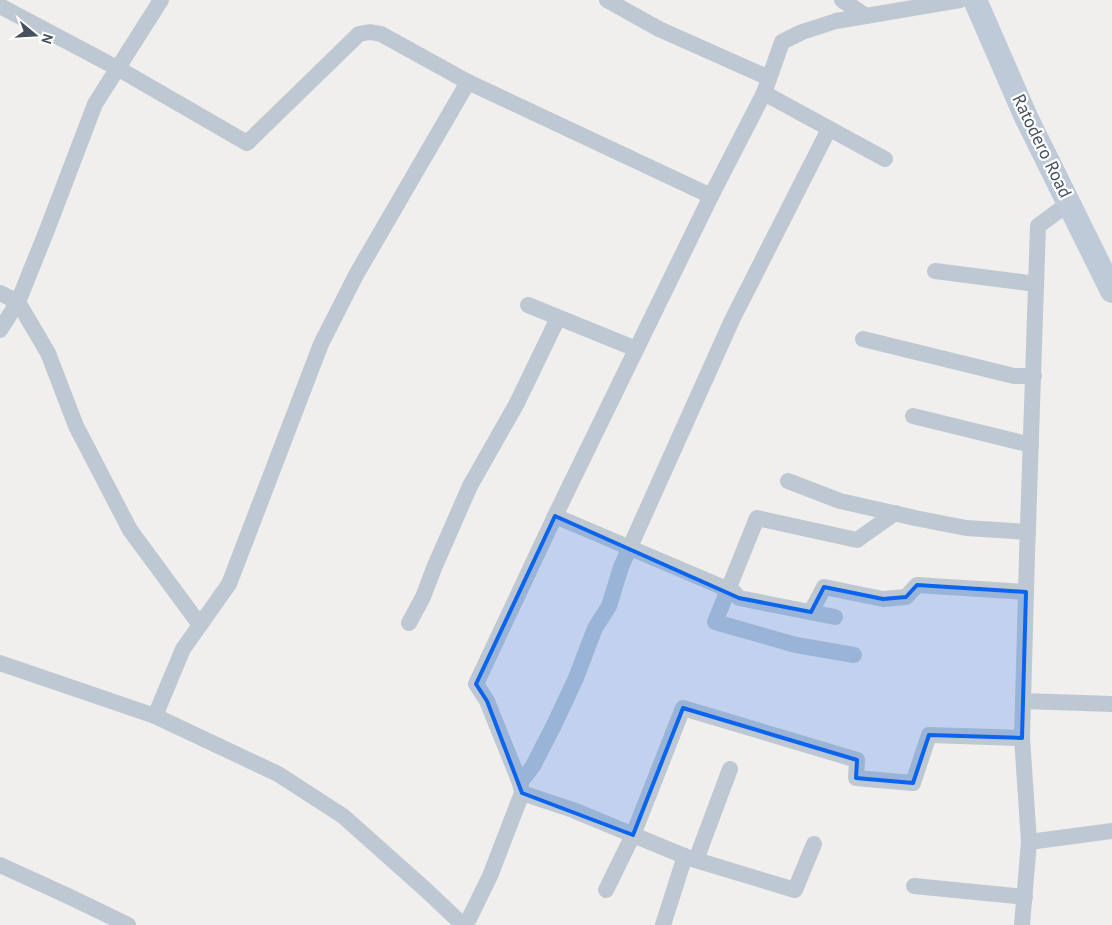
<svg xmlns="http://www.w3.org/2000/svg" width="1112" height="925" font-family="'PT Sans',sans-serif">
	<style>
		.lines { fill: none; stroke-linecap: round; stroke-linejoin: round }
		.minor { stroke: #bec8d2; stroke-width: 16 }
		.secondary { stroke: #bfcad9; stroke-width: 24 }
		.marked { fill: #0b64ee; fill-opacity: 0.2; stroke: #0b64ee; stroke-width: 4; stroke-linejoin: round }
		.labels { text-anchor: middle; stroke-width: 4.5; stroke-linejoin: round; paint-order: stroke }
		.street-label { font-size: 18px; fill: #45515d; stroke: #fff }
	</style>
	<rect width="100%" height="100%" fill="#f1eeee"/>
	<g class="lines">
		<!-- minor -->
		<g class="minor">
			<path d="M 607,0 L 659,29 L 769,78"/>
			<path d="M 842,0 L 866,16"/>
			<path d="M 0,6 L 119,69 L 247,143 L 359,34 L 370,32 L 381,34 L 468,82 L 711,196"/>
			<path d="M 764,93 L 885,159"/>
			<path d="M 935,271 L 1036,284"/>
			<path d="M 0,293 L 18,302 L 48,353 L 76,426 L 130,530 L 200,625"/>
			<path d="M 528,305 L 636,349"/>
			<path d="M 0,330 L 18,302 L 47,230 L 95,104 L 161,0"/>
			<path d="M 863,339 L 1014,376 L 1034,376"/>
			<path d="M 913,416 L 1031,445"/>
			<path d="M 788,481 L 840,501 L 915,518 L 966,528 L 1028,532"/>
			<path d="M 555,516 L 734,592 L 739,598 L 835,617"/>
			<path d="M 811,612 L 824,587 L 883,599 L 906,597 L 917,585 L 1026,592"/>
			<path d="M 409,623 L 423,597 L 434,568 L 470,486 L 517,403 L 558,318"/>
			<path d="M 854,655 L 796,645 L 715,622 L 757,518 L 857,540 L 895,513"/>
			<path d="M 0,663 L 155,716 L 278,774 L 343,816 L 426,890 L 463,925"/>
			<path d="M 1023,701 L 1112,704"/>
			<path d="M 155,716 L 183,649 L 229,584 L 321,344 L 356,275 L 468,82"/>
			<path d="M 520,783 L 533,766 L 554,725 L 576,678 L 595,628 L 609,606 L 621,567 L 732,320 L 829,129"/>
			<path d="M 522,793 L 573,810 L 689,858 L 795,890 L 814,844"/>
			<path d="M 1029,842 L 1112,831"/>
			<path d="M 696,860 L 730,769"/>
			<path d="M 0,865 L 68,896 L 128,925"/>
			<path d="M 914,886 L 1025,897"/>
			<path d="M 606,890 L 633,835 L 683,708 L 857,760 L 856,778 L 913,783 L 929,735 L 1022,738"/>
			<path d="M 466,925 L 490,876 L 522,793 L 520,783 L 487,701 L 476,684 L 555,516 L 711,196 L 764,93 L 782,42 L 802,32 L 836,21 L 960,0"/>
			<path d="M 663,925 L 685,856"/>
			<path d="M 1022,925 L 1029,842 L 1022,738 L 1027,556 L 1038,226 L 1069,203"/>
		</g>
		<!-- secondary -->
		<path class="secondary" d="M 975,0 L 1026,117 L 1112,291"/>
	</g>
	<!-- marked area -->
	<path class="marked" d="M 555,516 L 739,598 L 811,612 L 824,587 L 883,599 L 906,597 L 917,585 L 1026,592 L 1022,738 L 929,735 L 913,783 L 856,778 L 857,760 L 683,708 L 633,835 L 522,793 L 487,701 L 476,684 Z"/>
	<g class="labels">
		<!-- street labels -->
		<g class="street-label">
			<text transform="translate(1042 146) rotate(64)" y="6">Ratodero Road</text>
		</g>
	</g>
	<!-- north arrow -->
	<g transform="translate(35 35) rotate(108)" stroke="#ffffff" stroke-width="4" paint-order="stroke">
	<path d="M0-4L9 19L0 12L-9 19Z" fill="#45515d"/>
	<text y="-8" font-size="14" font-weight="bold" text-anchor="middle" fill="#45515d">N</text>
	</g>
</svg>
